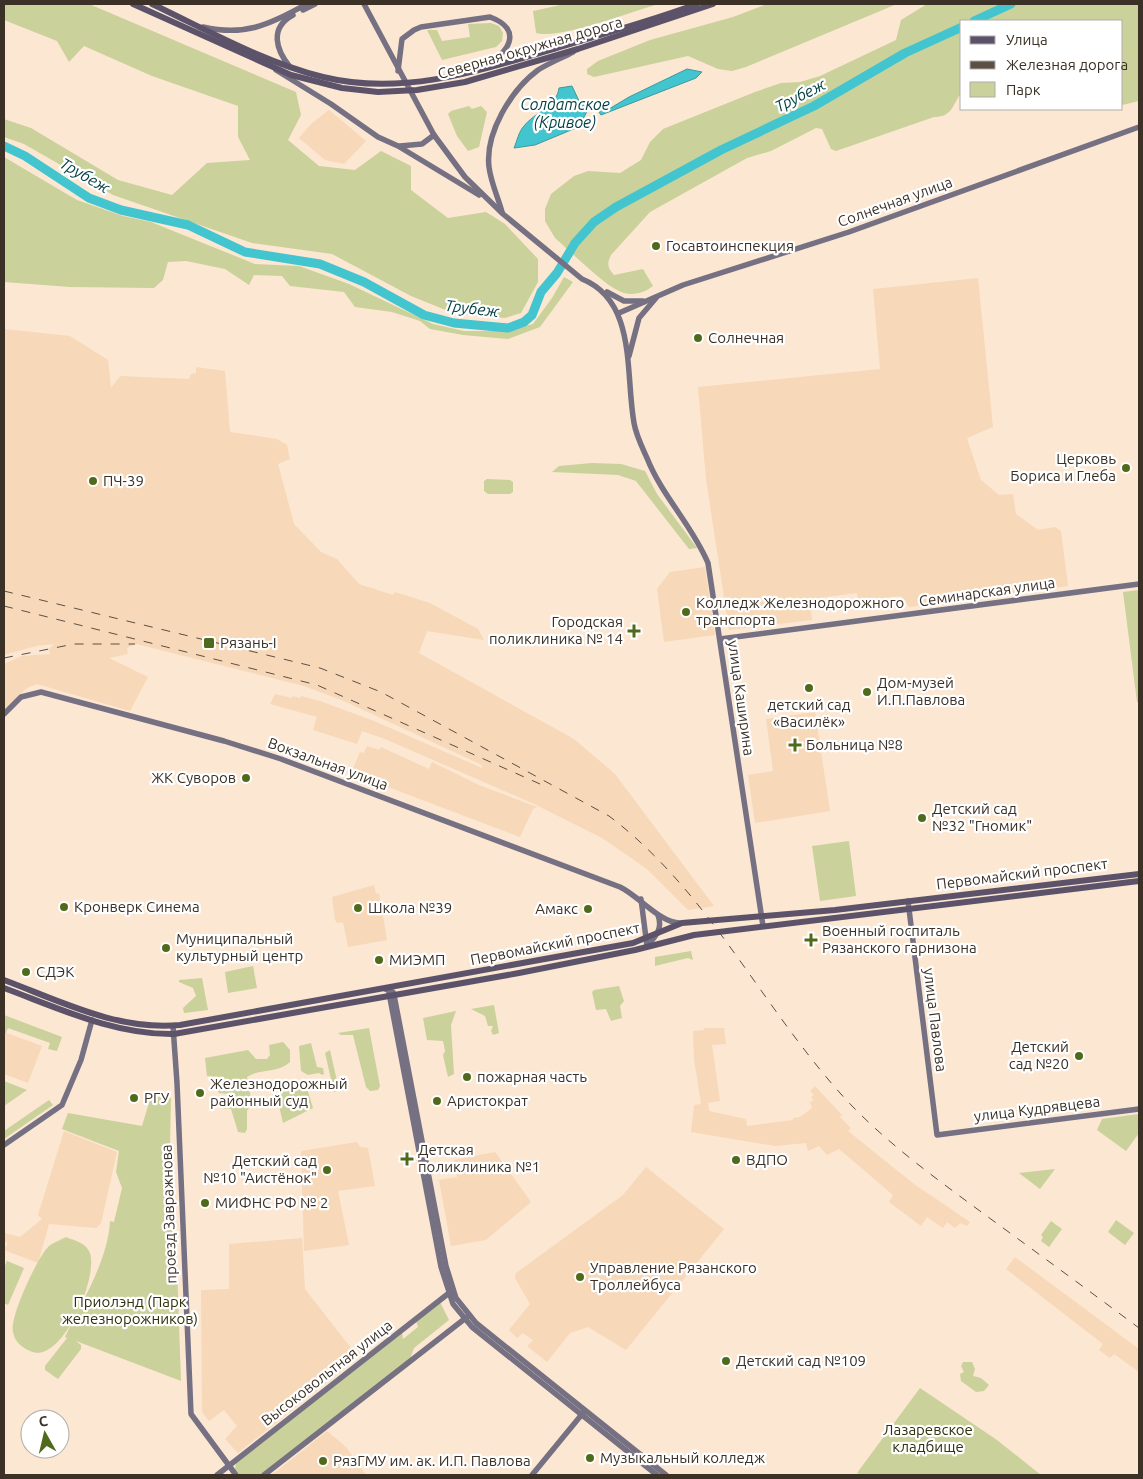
<svg xmlns="http://www.w3.org/2000/svg" width="1143" height="1479" font-family="Ubuntu,sans-serif">
	<style>
		.built { fill: #f7d8b8 }
		.green { fill: #cad19a }
		.water { fill: #42c5cf; stroke: #40999d }
		.lines { fill: none; stroke-linecap: round; stroke-linejoin: round }
		.river { stroke: #42c5cf; stroke-width: 9 }
		.secondary { stroke: #767083; stroke-width: 5.5 }
		.primary { stroke: #5c536a; stroke-width: 6 }
		.rail { stroke: #5c5044; stroke-width: 1; stroke-dasharray: 9 9; stroke-linecap: butt }
		.poi-dot { fill: #506a1c; stroke: #fff; stroke-width: 2 }
		.labels { text-anchor: middle; stroke-width: 4.5; stroke-linejoin: round; paint-order: stroke }
		.street-label { font-size: 15px; fill: #3b3127; stroke: #fff }
		.poi-label { font-size: 15px; fill: #3b3127; stroke: #fff; text-anchor: start }
		.park-label { font-size: 15px; fill: #2f320c; stroke: #fff }
		.water-label { font-size: 16px; font-style: italic; fill: #013f43; stroke: #fff }
	</style>
	<rect width="100%" height="100%" fill="#fce7d2"/>
	<!-- built -->
	<g class="built">
		<path d="M 329,110 L 366,141 L 344,164 L 325,160 L 299,138 L 311,124 Z"/>
		<path d="M 978,278 L 993,427 L 967,438 L 981,480 L 999,495 L 1013,494 L 1016,514 L 1038,530 L 1055,527 L 1061,531 L 1068,586 L 909,607 L 901,596 L 858,601 L 857,593 L 810,599 L 812,620 L 729,630 L 706,479 L 698,387 L 880,369 L 873,289 Z"/>
		<path d="M 4,329 L 70,336 L 108,360 L 111,388 L 120,376 L 189,379 L 191,374 L 196,373 L 196,367 L 225,371 L 230,432 L 277,439 L 287,445 L 290,459 L 278,464 L 294,524 L 321,552 L 337,559 L 359,584 L 393,595 L 395,592 L 430,603 L 478,629 L 484,640 L 427,631 L 419,653 L 574,739 L 615,774 L 714,906 L 688,910 L 647,869 L 602,838 L 532,803 L 385,739 L 362,731 L 357,744 L 313,730 L 317,717 L 270,704 L 275,694 L 292,698 L 293,696 L 300,698 L 301,696 L 320,701 L 374,721 L 482,768 L 482,765 L 344,701 L 304,686 L 136,644 L 127,648 L 128,654 L 109,658 L 148,677 L 130,711 L 37,684 L 27,688 L 4,709 L 4,664 L 22,656 L 50,654 L 49,649 L 54,644 L 36,646 L 4,655 Z"/>
		<path d="M 705,567 L 715,635 L 664,642 L 657,589 L 670,572 Z"/>
		<path d="M 815,712 L 830,811 L 755,823 L 748,775 L 773,771 L 766,719 Z"/>
		<path d="M 367,746 L 379,750 L 381,747 L 429,769 L 432,762 L 479,785 L 537,807 L 533,809 L 520,837 L 351,773 L 360,752 L 364,753 Z"/>
		<path d="M 374,885 L 376,894 L 379,893 L 387,940 L 348,947 L 343,922 L 337,923 L 335,920 L 332,897 Z"/>
		<path d="M 704,1028 L 724,1028 L 726,1044 L 712,1045 L 720,1101 L 708,1103 L 709,1111 L 746,1119 L 747,1126 L 793,1120 L 793,1118 L 800,1117 L 812,1108 L 810,1102 L 814,1100 L 811,1097 L 814,1095 L 810,1091 L 815,1086 L 842,1115 L 840,1117 L 851,1128 L 848,1131 L 914,1184 L 970,1222 L 967,1226 L 960,1223 L 955,1228 L 947,1222 L 943,1228 L 927,1217 L 921,1226 L 889,1202 L 893,1195 L 839,1149 L 827,1155 L 819,1146 L 808,1151 L 806,1143 L 775,1146 L 691,1132 L 694,1105 L 701,1104 L 694,1059 L 693,1031 L 704,1030 Z"/>
		<path d="M 4,1032 L 42,1046 L 28,1083 L 4,1074 Z"/>
		<path d="M 64,1131 L 117,1152 L 101,1223 L 96,1228 L 49,1224 L 38,1263 L 4,1250 L 8,1243 L 4,1241 L 4,1236 L 5,1233 L 20,1237 L 42,1219 L 38,1215 Z"/>
		<path d="M 357,1142 L 360,1147 L 368,1148 L 375,1186 L 338,1191 L 349,1245 L 304,1251 L 301,1151 Z"/>
		<path d="M 495,1152 L 531,1202 L 486,1240 L 451,1246 L 439,1180 L 457,1177 L 454,1160 Z"/>
		<path d="M 646,1167 L 724,1229 L 626,1350 L 588,1327 L 570,1333 L 547,1362 L 527,1346 L 533,1340 L 523,1333 L 517,1338 L 509,1330 L 530,1304 L 515,1278 L 516,1273 L 623,1195 Z"/>
		<path d="M 302,1238 L 305,1289 L 358,1357 L 238,1453 L 225,1439 L 237,1426 L 224,1410 L 209,1421 L 202,1412 L 201,1290 L 229,1289 L 229,1244 Z"/>
		<path d="M 1015,1257 L 1139,1349 L 1139,1372 L 1114,1354 L 1110,1358 L 1099,1350 L 1103,1344 L 1006,1269 Z"/>
		<path d="M 327,1431 L 346,1447 L 366,1475 L 272,1475 Z"/>
	</g>
	<!-- green -->
	<g class="green">
		<path d="M 4,4 L 89,4 L 296,92 L 301,115 L 288,140 L 319,166 L 355,170 L 381,151 L 411,166 L 411,190 L 448,218 L 486,212 L 505,224 L 538,259 L 538,282 L 521,313 L 505,318 L 453,313 L 411,296 L 332,254 L 252,243 L 113,195 L 24,144 L 4,137 L 4,119 L 31,128 L 118,180 L 172,195 L 207,163 L 250,160 L 238,137 L 238,106 L 152,76 L 84,46 L 69,62 L 57,41 L 4,20 Z"/>
		<path d="M 565,4 L 660,4 C 631,11 561,40 536,33 L 533,11 Z"/>
		<path d="M 767,4 L 897,4 L 746,67 L 732,71 L 718,69 L 688,56 L 594,77 L 587,74 L 587,69 L 598,61 L 650,40 L 733,17 Z"/>
		<path d="M 927,4 L 1139,4 L 1139,101 L 1122,105 L 1122,21 L 962,21 L 962,95 L 959,96 C 952,108 950,117 934,117 L 836,151 L 831,149 L 822,129 L 816,128 L 771,151 L 747,158 L 650,212 L 611,255 C 607,263 607,268 614,275 L 643,269 L 653,286 C 643,294 629,297 617,290 C 600,281 571,252 555,238 L 545,221 L 545,209 L 551,194 L 574,176 L 588,171 L 620,173 L 641,160 L 650,142 L 663,129 L 755,92 L 781,83 L 800,82 L 820,76 L 896,40 L 901,20 Z"/>
		<path d="M 491,23 L 499,26 L 503,33 L 502,41 L 496,47 L 442,60 L 427,30 L 437,30 L 442,41 L 470,37 L 468,24 Z"/>
		<path d="M 469,106 L 472,109 L 481,106 L 487,112 L 479,147 L 468,151 L 457,136 L 448,114 L 451,111 Z"/>
		<path d="M 4,157 L 77,200 L 123,216 L 151,222 L 255,264 L 299,266 L 349,284 L 433,324 L 464,331 L 505,331 L 533,324 L 552,298 L 564,277 L 573,282 L 540,327 L 508,339 L 463,335 L 430,329 L 420,321 L 392,312 L 355,307 L 344,292 L 290,286 L 282,276 L 254,275 L 249,285 L 225,269 L 186,261 L 168,262 L 163,280 L 154,288 L 70,287 L 4,282 Z"/>
		<path d="M 592,463 L 621,464 L 645,471 L 657,494 L 697,548 L 689,549 L 636,481 L 618,475 L 552,472 L 559,466 Z"/>
		<path d="M 487,479 L 510,480 L 513,482 L 513,492 L 510,494 L 488,494 L 484,491 L 484,481 Z"/>
		<path d="M 1139,590 L 1139,702 L 1137,702 L 1123,592 Z"/>
		<path d="M 849,841 L 856,896 L 820,901 L 812,846 Z"/>
		<path d="M 691,951 L 693,960 L 688,958 L 655,966 L 655,957 Z"/>
		<path d="M 253,966 L 257,988 L 228,993 L 225,972 Z"/>
		<path d="M 202,978 L 208,1010 L 184,1013 L 183,1008 L 196,996 L 193,988 L 179,982 L 179,980 Z"/>
		<path d="M 619,986 L 624,1001 L 620,1006 L 622,1018 L 611,1021 L 606,1009 L 596,1010 L 592,992 L 594,990 Z"/>
		<path d="M 494,1005 L 499,1033 L 493,1035 L 491,1031 L 493,1026 L 488,1026 L 485,1016 L 471,1009 Z"/>
		<path d="M 456,1011 L 451,1025 L 454,1074 L 448,1077 L 443,1055 L 445,1051 L 443,1041 L 427,1040 L 423,1018 Z"/>
		<path d="M 4,1015 L 62,1037 L 57,1051 L 48,1049 L 50,1043 L 8,1028 L 4,1037 Z"/>
		<path d="M 369,1028 L 380,1086 L 378,1090 L 370,1091 L 366,1087 L 353,1035 L 341,1035 L 338,1033 Z"/>
		<path d="M 283,1042 L 290,1050 L 290,1062 C 277,1074 260,1068 247,1077 L 252,1103 L 247,1111 L 247,1129 L 245,1133 L 238,1132 L 231,1109 L 220,1108 L 219,1103 L 232,1102 L 231,1094 L 219,1093 L 217,1090 L 220,1077 L 207,1076 L 205,1058 L 248,1050 L 256,1059 L 267,1059 L 270,1055 L 269,1045 Z"/>
		<path d="M 311,1043 L 317,1067 L 323,1068 L 324,1074 L 322,1075 L 319,1073 L 308,1075 L 301,1071 L 299,1046 Z"/>
		<path d="M 330,1050 L 339,1090 L 334,1092 L 325,1053 Z"/>
		<path d="M 4,1081 L 27,1090 L 4,1106 Z"/>
		<path d="M 307,1088 L 313,1108 L 283,1123 L 276,1093 Z"/>
		<path d="M 151,1096 L 171,1098 L 170,1146 L 174,1183 L 181,1381 L 76,1341 L 81,1345 L 81,1349 L 58,1379 L 45,1370 L 45,1366 L 67,1338 L 65,1337 C 82,1301 108,1261 110,1221 L 114,1222 L 122,1188 L 116,1172 L 119,1151 L 62,1129 L 68,1113 L 142,1126 Z"/>
		<path d="M 49,1100 L 53,1105 L 4,1139 L 4,1131 Z"/>
		<path d="M 1139,1114 L 1139,1133 L 1126,1151 L 1097,1130 L 1102,1119 Z"/>
		<path d="M 1055,1169 L 1040,1189 L 1019,1173 Z"/>
		<path d="M 1116,1220 L 1134,1233 L 1125,1245 L 1108,1232 Z"/>
		<path d="M 1051,1221 L 1062,1229 L 1049,1247 L 1041,1241 L 1043,1237 L 1041,1235 Z"/>
		<path d="M 66,1237 C 75,1241 84,1242 89,1251 C 101,1272 62,1367 30,1351 C 21,1347 15,1342 13,1332 C 9,1318 38,1256 49,1246 C 54,1242 61,1240 66,1237 Z"/>
		<path d="M 7,1261 L 24,1268 L 8,1305 L 4,1303 L 4,1268 Z"/>
		<path d="M 440,1302 L 449,1320 L 414,1348 L 410,1359 L 260,1475 L 240,1475 L 235,1469 L 236,1463 L 402,1332 L 403,1339 L 418,1327 L 416,1321 Z"/>
		<path d="M 963,1362 L 972,1362 L 975,1369 L 973,1376 L 981,1378 L 989,1385 L 984,1391 L 976,1392 L 961,1381 L 960,1374 L 964,1372 L 961,1366 Z"/>
		<path d="M 920,1388 L 997,1440 L 1041,1475 L 861,1475 L 857,1473 Z"/>
	</g>
	<!-- water -->
	<g class="water">
		<path d="M 687,69 L 702,72 L 696,78 L 601,115 L 597,109 L 600,105 L 609,109 L 629,97 Z"/>
		<path d="M 572,86 L 580,103 L 589,108 L 583,119 L 588,123 L 535,145 L 514,148 C 517,141 519,131 524,126 C 534,113 557,106 559,88 Z"/>
	</g>
	<g class="lines">
		<!-- river -->
		<g class="river">
			<path d="M 974,21 L 1011,4"/>
			<path d="M 4,146 L 25,156 L 89,198 L 121,210 L 188,225 L 245,252 L 320,264 L 364,282 L 424,315 L 454,323 L 508,328 L 524,322 L 532,315 L 541,292 L 557,273 L 575,243 L 594,222 L 616,207 L 721,150 L 814,106 L 905,53 L 962,27"/>
		</g>
		<!-- secondary -->
		<g class="secondary">
			<path d="M 364,4 L 434,135 L 465,177 L 503,214 L 582,279 C 637,301 625,373 634,423 C 636,435 642,447 647,458 C 662,496 692,525 708,563 L 763,926"/>
			<path d="M 303,10 L 315,4"/>
			<path d="M 203,27 C 247,37 269,24 307,4"/>
			<path d="M 290,67 C 276,50 269,28 293,15"/>
			<path d="M 276,70 L 331,104 L 378,137 L 398,146 L 479,195"/>
			<path d="M 398,71 L 402,39 L 414,30 L 421,27 L 490,17 C 525,30 508,55 482,67"/>
			<path d="M 400,146 L 422,144 L 434,135"/>
			<path d="M 502,212 C 498,197 491,183 489,167 C 485,133 511,90 538,70 C 549,63 562,58 573,52"/>
			<path d="M 607,292 L 624,301 L 643,301"/>
			<path d="M 619,313 L 683,285 L 849,232 L 1139,127"/>
			<path d="M 629,356 L 639,318 L 656,298"/>
			<path d="M 720,639 L 1139,584"/>
			<path d="M 4,714 L 21,697 L 41,692 L 224,741 L 281,759 L 620,887 C 639,896 660,923 680,923"/>
			<path d="M 641,899 L 647,946"/>
			<path d="M 908,901 L 937,1135 L 1139,1109"/>
			<path d="M 647,946 C 656,936 663,929 658,915"/>
			<path d="M 385,989 L 393,992 L 394,995 L 446,1266 L 456,1298 L 476,1323 L 666,1475"/>
			<path d="M 389,993 L 441,1267 L 453,1304 L 472,1327 L 657,1475"/>
			<path d="M 173,1026 L 177,1083 L 191,1414 L 236,1475"/>
			<path d="M 4,1145 L 62,1105 L 81,1060 L 92,1020"/>
			<path d="M 217,1475 L 449,1293"/>
			<path d="M 264,1475 L 467,1317"/>
			<path d="M 532,1475 L 583,1413"/>
		</g>
		<!-- primary -->
		<g class="primary">
			<path d="M 133,4 L 291,75 L 342,88 L 378,92 L 417,90 L 465,82 L 578,49 L 713,4"/>
			<path d="M 152,4 C 207,30 263,62 323,77 C 405,97 485,69 563,46 C 608,33 653,20 697,4"/>
			<path d="M 4,980 C 60,1001 118,1031 180,1025 L 633,943 L 682,923 L 835,910 L 1139,874"/>
			<path d="M 4,988 C 58,1008 114,1035 174,1034 L 519,973 L 635,950 L 694,935 L 1139,881"/>
		</g>
		<!-- rail -->
		<g class="rail">
			<path d="M 4,591 L 320,668 L 381,692 L 609,816 C 707,890 759,1002 840,1093 C 882,1140 934,1177 984,1214 C 1036,1252 1088,1290 1139,1328"/>
			<path d="M 4,606 L 317,685 L 540,784"/>
			<path d="M 4,658 L 74,644 L 135,644"/>
		</g>
	</g>
	<!-- markers -->
	<g class="poi-dot">
		<circle cx="656" cy="246" r="5"/>
		<circle cx="698" cy="338" r="5"/>
		<circle cx="1126" cy="468" r="5"/>
		<circle cx="93" cy="481" r="5"/>
		<circle cx="686" cy="612" r="5"/>
		<path d="M631.5 623.5h5v5h5v5h-5v5h-5v-5h-5v-5h5z"/>
		<rect x="203" y="637" width="12" height="12" rx="2.5"/>
		<circle cx="809" cy="688" r="5"/>
		<circle cx="867" cy="692" r="5"/>
		<path d="M792.5 737.5h5v5h5v5h-5v5h-5v-5h-5v-5h5z"/>
		<circle cx="246" cy="778" r="5"/>
		<circle cx="922" cy="818" r="5"/>
		<circle cx="64" cy="907" r="5"/>
		<circle cx="358" cy="908" r="5"/>
		<circle cx="588" cy="909" r="5"/>
		<path d="M808.5 932.5h5v5h5v5h-5v5h-5v-5h-5v-5h5z"/>
		<circle cx="166" cy="948" r="5"/>
		<circle cx="379" cy="960" r="5"/>
		<circle cx="26" cy="972" r="5"/>
		<circle cx="1079" cy="1056" r="5"/>
		<circle cx="467" cy="1077" r="5"/>
		<circle cx="200" cy="1093" r="5"/>
		<circle cx="134" cy="1098" r="5"/>
		<circle cx="437" cy="1101" r="5"/>
		<path d="M404.5 1151.5h5v5h5v5h-5v5h-5v-5h-5v-5h5z"/>
		<circle cx="736" cy="1160" r="5"/>
		<circle cx="327" cy="1170" r="5"/>
		<circle cx="205" cy="1203" r="5"/>
		<circle cx="580" cy="1277" r="5"/>
		<circle cx="726" cy="1361" r="5"/>
		<circle cx="590" cy="1458" r="5"/>
		<circle cx="323" cy="1461" r="5"/>
	</g>
	<g class="labels">
		<!-- street labels -->
		<g class="street-label">
			<text transform="translate(530 48) rotate(-16)" y="5">Северная окружная дорога</text>
			<text transform="translate(895 202) rotate(-20)" y="5">Солнечная улица</text>
			<text transform="translate(987 592) rotate(-8)" y="5">Семинарская улица</text>
			<text transform="translate(741 698) rotate(82)" y="5">улица Каширина</text>
			<text transform="translate(328 764) rotate(20)" y="5">Вокзальная улица</text>
			<text transform="translate(1022 874) rotate(-7)" y="5">Первомайский проспект</text>
			<text transform="translate(555 944) rotate(-11)" y="5">Первомайский проспект</text>
			<text transform="translate(935 1020) rotate(83)" y="5">улица Павлова</text>
			<text transform="translate(1037 1109) rotate(-7)" y="5">улица Кудрявцева</text>
			<text transform="translate(169 1214) rotate(-92)" y="5">проезд Завражнова</text>
			<text transform="translate(327 1373) rotate(-38)" y="5">Высоковольтная улица</text>
		</g>
		<!-- poi labels -->
		<g class="poi-label">
			<text x="666" y="251">Госавтоинспекция</text>
			<text x="708" y="343">Солнечная</text>
			<text x="1116" y="464" text-anchor="end">Церковь<tspan x="1116" dy="17">Бориса и Глеба</tspan></text>
			<text x="103" y="486">ПЧ-39</text>
			<text x="696" y="608">Колледж Железнодорожного<tspan x="696" dy="17">транспорта</tspan></text>
			<text x="623" y="627" text-anchor="end">Городская<tspan x="623" dy="17">поликлиника № 14</tspan></text>
			<text x="220" y="648">Рязань-I</text>
			<text x="877" y="688">Дом-музей<tspan x="877" dy="17">И.П.Павлова</tspan></text>
			<text x="809" y="710" text-anchor="middle">детский сад<tspan x="809" dy="17">«Василёк»</tspan></text>
			<text x="806" y="750">Больница №8</text>
			<text x="236" y="783" text-anchor="end">ЖК Суворов</text>
			<text x="932" y="814">Детский сад<tspan x="932" dy="17">№32 "Гномик"</tspan></text>
			<text x="74" y="912">Кронверк Синема</text>
			<text x="368" y="913">Школа №39</text>
			<text x="578" y="914" text-anchor="end">Амакс</text>
			<text x="822" y="936">Военный госпиталь<tspan x="822" dy="17">Рязанского гарнизона</tspan></text>
			<text x="176" y="944">Муниципальный<tspan x="176" dy="17">культурный центр</tspan></text>
			<text x="389" y="965">МИЭМП</text>
			<text x="36" y="977">СДЭК</text>
			<text x="1069" y="1052" text-anchor="end">Детский<tspan x="1069" dy="17">сад №20</tspan></text>
			<text x="477" y="1082">пожарная часть</text>
			<text x="210" y="1089">Железнодорожный<tspan x="210" dy="17">районный суд</tspan></text>
			<text x="144" y="1103">РГУ</text>
			<text x="447" y="1106">Аристократ</text>
			<text x="418" y="1155">Детская<tspan x="418" dy="17">поликлиника №1</tspan></text>
			<text x="746" y="1165">ВДПО</text>
			<text x="317" y="1166" text-anchor="end">Детский сад<tspan x="317" dy="17">№10 "Аистёнок"</tspan></text>
			<text x="215" y="1208">МИФНС РФ № 2</text>
			<text x="590" y="1273">Управление Рязанского<tspan x="590" dy="17">Троллейбуса</tspan></text>
			<text x="736" y="1366">Детский сад №109</text>
			<text x="600" y="1463">Музыкальный колледж</text>
			<text x="333" y="1466">РязГМУ им. ак. И.П. Павлова</text>
		</g>
		<!-- park labels -->
		<g class="park-label">
			<text x="130" y="1307">Приолэнд (Парк<tspan x="130" dy="17">железнорожников)</tspan></text>
			<text x="928" y="1435">Лазаревское<tspan x="928" dy="17">кладбище</tspan></text>
		</g>
		<!-- water labels -->
		<g class="water-label">
			<text transform="translate(800 95) rotate(-27)" y="6">Трубеж</text>
			<text x="565" y="110">Солдатское<tspan x="565" dy="18">(Кривое)</tspan></text>
			<text transform="translate(85 175) rotate(30)" y="6">Трубеж</text>
			<text transform="translate(472 308) rotate(7)" y="6">Трубеж</text>
		</g>
	</g>
	<!-- border -->
	<rect width="1143" height="1479" fill="none" stroke="#3b3127" stroke-width="10"/>
	<!-- legend -->
	<rect x="960" y="20" width="162" height="90" fill="#ffffff" stroke="#b1ada9"/>
	<rect x="970" y="36" width="25" height="8" fill="#5c536a" stroke="#b1ada9"/>
	<text x="1006" y="45" font-size="15" fill="#3b3127">Улица</text>
	<rect x="970" y="61" width="25" height="8" fill="#5c5044" stroke="#b1ada9"/>
	<text x="1006" y="70" font-size="15" fill="#3b3127">Железная дорога</text>
	<rect x="970" y="82" width="25" height="15" fill="#cad19a" stroke="#b1ada9"/>
	<text x="1006" y="95" font-size="15" fill="#3b3127">Парк</text>
	<!-- north arrow -->
	<g transform="translate(45 1434) rotate(352)"><circle r="24" fill="#ffffff" stroke="#b1ada9"/>
	<path d="M0-4L9 19L0 12L-9 19Z" fill="#506a1c"/>
	<text y="-8" font-size="14" font-weight="bold" text-anchor="middle" fill="#3b3127">С</text>
	</g>
</svg>
